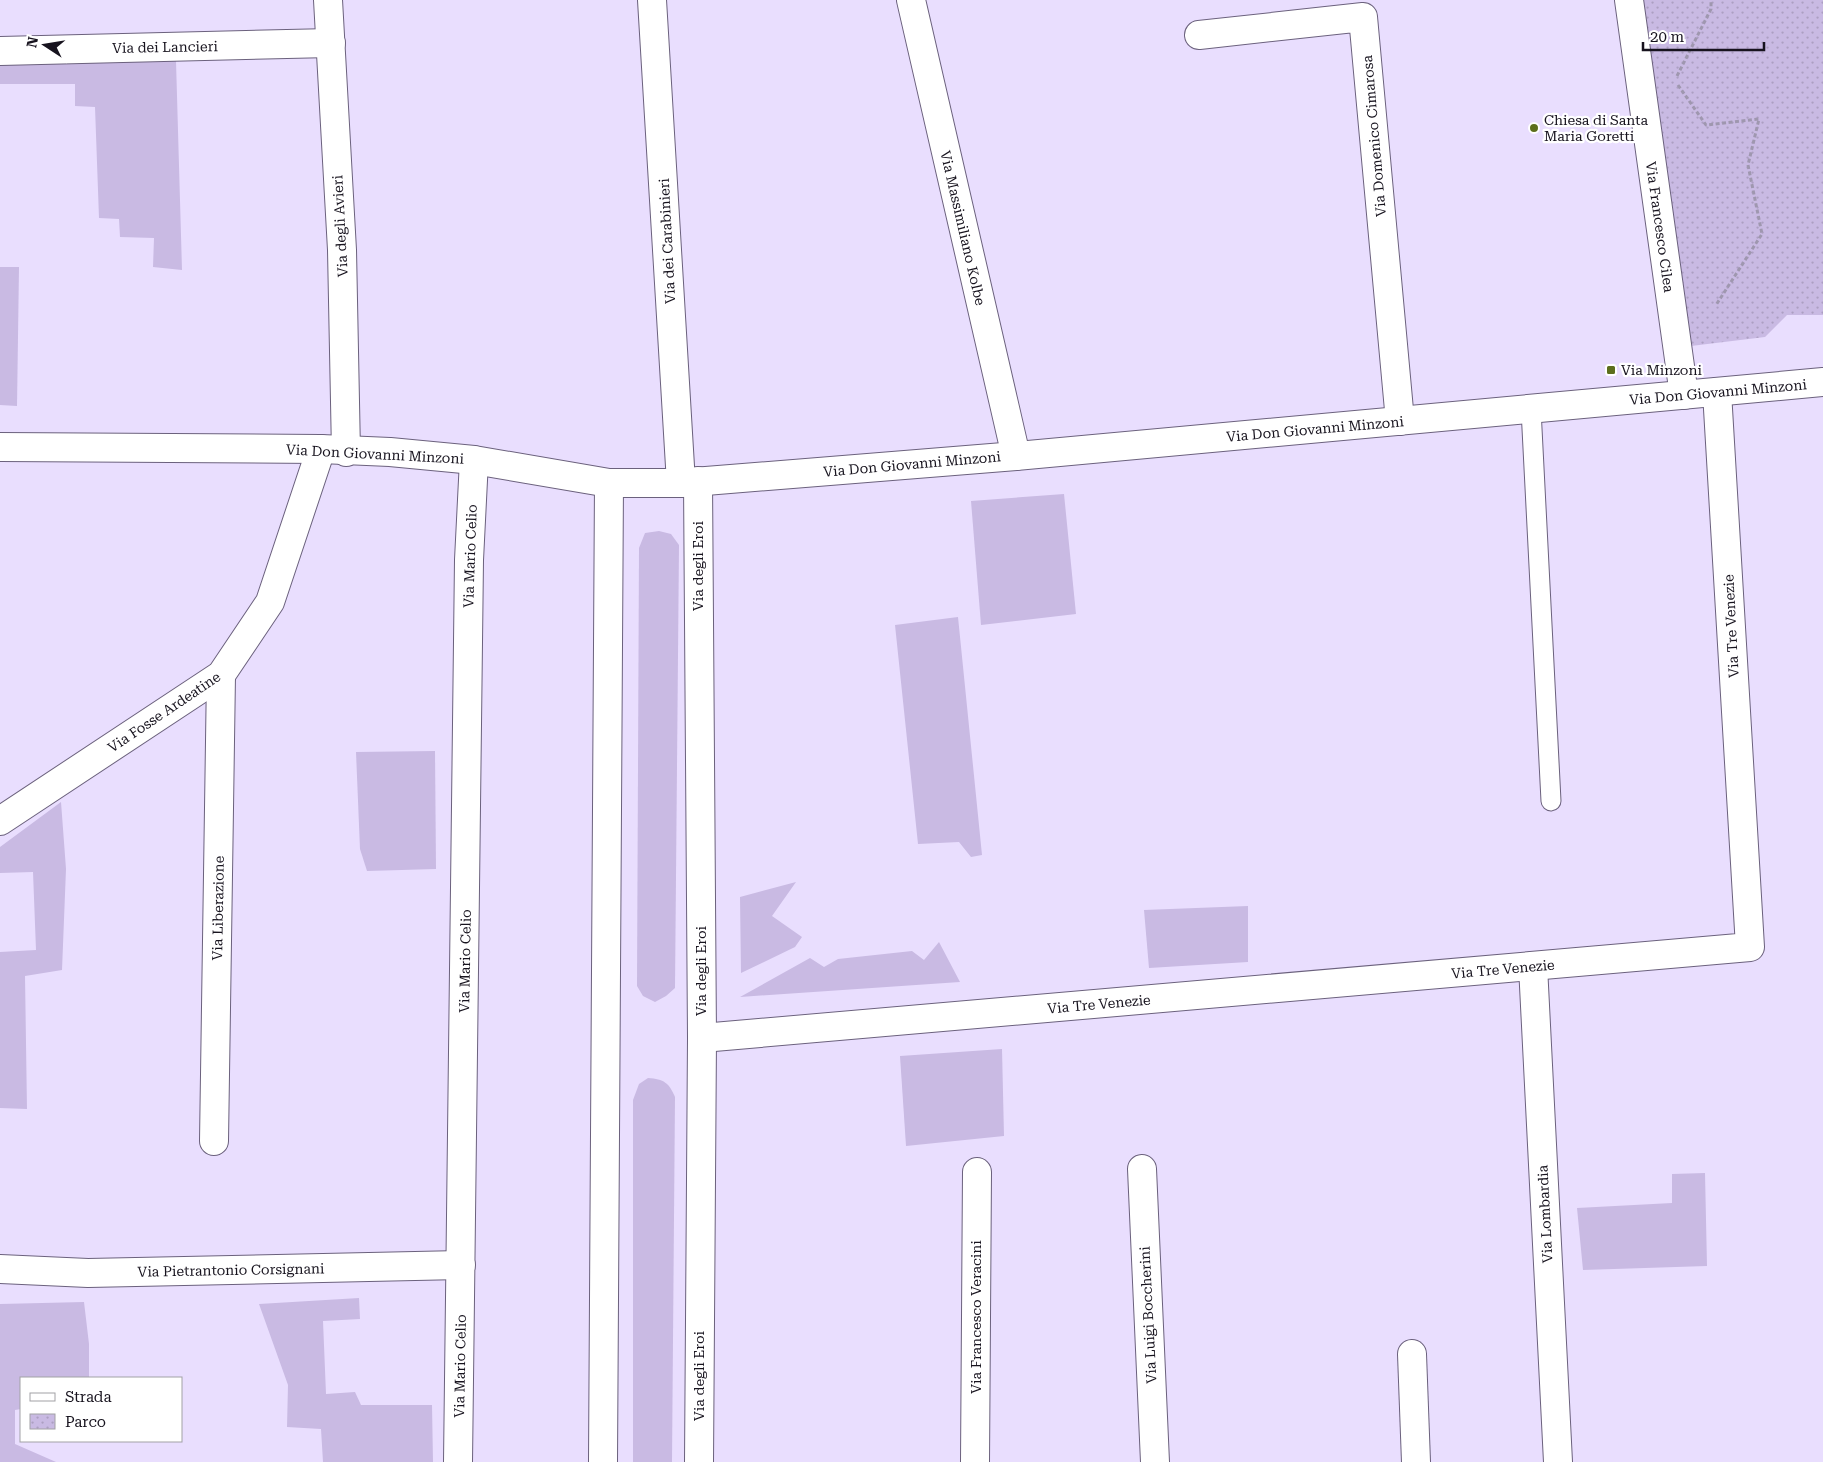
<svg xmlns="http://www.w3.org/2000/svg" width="1823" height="1462" font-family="'Roboto Serif',serif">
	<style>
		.grass { fill: #c9bae3 }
		.park { fill: url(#park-dots) }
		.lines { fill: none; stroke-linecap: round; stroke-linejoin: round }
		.service-casing { stroke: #6b617d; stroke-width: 21 }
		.minor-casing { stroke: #6b617d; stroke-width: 30 }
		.tertiary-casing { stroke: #6b617d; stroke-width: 30 }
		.path { stroke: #9f97af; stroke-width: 3; stroke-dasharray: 4 2.5; stroke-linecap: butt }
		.service { stroke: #fff; stroke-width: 19 }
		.minor { stroke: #fff; stroke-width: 28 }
		.tertiary { stroke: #fff; stroke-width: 28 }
		.poi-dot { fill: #5c6e1c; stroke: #fff; stroke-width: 2 }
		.labels { text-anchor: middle; stroke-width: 4.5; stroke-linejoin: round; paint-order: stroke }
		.street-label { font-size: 14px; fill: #17131e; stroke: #fff }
		.poi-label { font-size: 14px; fill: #17131e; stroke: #fff; text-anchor: start }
	</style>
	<defs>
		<pattern id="park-dots" width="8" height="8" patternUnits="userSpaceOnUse" patternTransform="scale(1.25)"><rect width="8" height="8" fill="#c9bae3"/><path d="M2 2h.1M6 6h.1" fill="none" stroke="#ac9fc2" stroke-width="1.8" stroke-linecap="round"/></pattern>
	</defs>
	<rect width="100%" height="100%" fill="#e9defe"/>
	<!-- grass -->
	<g class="grass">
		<path d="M 176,61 L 182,270 L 153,267 L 154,238 L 120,237 L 119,219 L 99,218 L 95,107 L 75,106 L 75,84 L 0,84 L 0,62 Z"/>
		<path d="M 0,267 L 19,267 L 17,406 L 0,405 Z"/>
		<path d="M 1064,494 L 1076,614 L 981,625 L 971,501 Z"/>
		<path d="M 659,531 L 671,534 L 679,545 L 675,988 L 666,996 L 655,1002 L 643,996 L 637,986 L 639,548 L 645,533 Z"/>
		<path d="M 958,617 L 982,855 L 971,857 L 959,842 L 918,844 L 895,625 Z"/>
		<path d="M 435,751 L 436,869 L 367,871 L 360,849 L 356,752 Z"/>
		<path d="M 61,802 L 66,869 L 62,970 L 25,976 L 27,1109 L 0,1108 L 0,952 L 36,950 L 33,872 L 0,873 L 0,847 Z"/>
		<path d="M 796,882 L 772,916 L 802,937 L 795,947 L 741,973 L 740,897 Z"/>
		<path d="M 1248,906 L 1248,962 L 1149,968 L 1144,910 Z"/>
		<path d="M 939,942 L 960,982 L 740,997 L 810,958 L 824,967 L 838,959 L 912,951 L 924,960 Z"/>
		<path d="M 1002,1049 L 1004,1136 L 906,1146 L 900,1056 Z"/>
		<path d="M 648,1078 C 664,1079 669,1083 675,1097 L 672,1462 L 633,1462 L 633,1100 L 639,1084 Z"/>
		<path d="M 1705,1173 L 1707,1266 L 1583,1270 L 1577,1208 L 1672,1203 L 1672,1174 Z"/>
		<path d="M 359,1298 L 360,1319 L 323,1321 L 326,1394 L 355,1392 L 361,1405 L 432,1405 L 433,1462 L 323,1462 L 321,1429 L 287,1427 L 288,1385 L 259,1304 Z"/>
		<path d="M 84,1302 L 89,1344 L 89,1378 L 21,1378 L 21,1409 L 15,1410 L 15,1444 L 56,1462 L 0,1462 L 0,1304 Z"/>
	</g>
	<!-- park -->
	<path class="park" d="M 1643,0 L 1823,0 L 1823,315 L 1787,315 L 1765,337 L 1691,346 Z"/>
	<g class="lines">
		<defs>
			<path id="service" d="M 1531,409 L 1551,801"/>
			<g id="minor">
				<path d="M 328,0 L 342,250 L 346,452"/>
				<path d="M 652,0 L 681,483"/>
				<path d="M 911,0 L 1016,456"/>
				<path d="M 1629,0 L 1684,395"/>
				<path d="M 1199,35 L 1363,17 L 1400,421"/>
				<path d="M 0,51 L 331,43"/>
				<path d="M 698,481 L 702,1038 L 699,1462"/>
				<path d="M 0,821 L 221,675 L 270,602 L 321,449"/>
				<path d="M 1533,966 L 1558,1462"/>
				<path d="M 702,1038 L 1750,947 L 1717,392"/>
				<path d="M 214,1141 L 221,675"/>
				<path d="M 1142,1169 L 1155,1462"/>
				<path d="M 0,1269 L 88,1273 L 461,1265"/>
				<path d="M 1412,1354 L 1416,1462"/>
				<path d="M 458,1462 L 469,560 L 474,460"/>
				<path d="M 603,1462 L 609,483"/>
				<path d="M 975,1462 L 977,1172"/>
			</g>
			<path id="tertiary" d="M 0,447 L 321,449 L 390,452 L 474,460 L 609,483 L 681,483 L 1016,456 L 1823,382"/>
		</defs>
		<!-- service casing -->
		<use href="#service" class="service-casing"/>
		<!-- minor casing -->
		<use href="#minor" class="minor-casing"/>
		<!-- tertiary casing -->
		<use href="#tertiary" class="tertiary-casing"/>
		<!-- path -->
		<g class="path">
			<path d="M 1677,76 L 1711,9 L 1711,0"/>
			<path d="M 1678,85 L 1706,125 L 1759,119 L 1748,165 L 1762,234 L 1716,305"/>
		</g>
		<!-- service -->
		<use href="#service" class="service"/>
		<!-- minor -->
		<use href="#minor" class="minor"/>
		<!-- tertiary -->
		<use href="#tertiary" class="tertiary"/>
	</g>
	<!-- markers -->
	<g class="poi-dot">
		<circle cx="1534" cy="128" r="5"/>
		<rect x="1606" y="365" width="10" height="10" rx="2.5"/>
	</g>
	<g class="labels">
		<!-- street labels -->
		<g class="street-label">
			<text transform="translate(165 47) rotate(-1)" y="5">Via dei Lancieri</text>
			<text transform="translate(1374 136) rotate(-95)" y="5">Via Domenico Cimarosa</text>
			<text transform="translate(340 226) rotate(-93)" y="5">Via degli Avieri</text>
			<text transform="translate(1660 227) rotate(82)" y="5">Via Francesco Cilea</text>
			<text transform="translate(963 228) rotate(77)" y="5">Via Massimiliano Kolbe</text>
			<text transform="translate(667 241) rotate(-93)" y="5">Via dei Carabinieri</text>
			<text transform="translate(1718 392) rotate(-5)" y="5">Via Don Giovanni Minzoni</text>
			<text transform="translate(1315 429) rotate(-5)" y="5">Via Don Giovanni Minzoni</text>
			<text transform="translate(375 454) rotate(3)" y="5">Via Don Giovanni Minzoni</text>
			<text transform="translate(912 464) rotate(-5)" y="5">Via Don Giovanni Minzoni</text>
			<text transform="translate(470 556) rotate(-88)" y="5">Via Mario Celio</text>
			<text transform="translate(698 566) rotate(-90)" y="5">Via degli Eroi</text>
			<text transform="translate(1731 626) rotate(-93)" y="5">Via Tre Venezie</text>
			<text transform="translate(164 712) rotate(-34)" y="5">Via Fosse Ardeatine</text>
			<text transform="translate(218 908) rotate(-89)" y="5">Via Liberazione</text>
			<text transform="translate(465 961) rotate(-89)" y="5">Via Mario Celio</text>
			<text transform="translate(1503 969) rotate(-5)" y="5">Via Tre Venezie</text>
			<text transform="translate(701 971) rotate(-90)" y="5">Via degli Eroi</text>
			<text transform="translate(1099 1004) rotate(-5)" y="5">Via Tre Venezie</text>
			<text transform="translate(1545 1214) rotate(-93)" y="5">Via Lombardia</text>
			<text transform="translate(231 1270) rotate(-1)" y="5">Via Pietrantonio Corsignani</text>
			<text transform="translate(1148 1315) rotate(-93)" y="5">Via Luigi Boccherini</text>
			<text transform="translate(976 1317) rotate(-90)" y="5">Via Francesco Veracini</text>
			<text transform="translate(460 1366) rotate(-89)" y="5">Via Mario Celio</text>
			<text transform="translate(699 1376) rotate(-90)" y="5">Via degli Eroi</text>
		</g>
		<!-- poi labels -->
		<g class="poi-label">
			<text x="1544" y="125">Chiesa di Santa<tspan x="1544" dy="16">Maria Goretti</tspan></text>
			<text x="1621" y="375">Via Minzoni</text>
		</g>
	</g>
	<!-- legend -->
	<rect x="20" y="1377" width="162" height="65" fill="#ffffff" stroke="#a2a1a5"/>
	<rect x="30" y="1393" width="25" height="8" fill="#ffffff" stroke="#a2a1a5"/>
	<text x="65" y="1402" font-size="15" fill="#17131e">Strada</text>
	<rect x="30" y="1414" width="25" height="15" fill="url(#park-dots)" stroke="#a2a1a5"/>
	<text x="65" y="1427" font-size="15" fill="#17131e">Parco</text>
	<!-- north arrow -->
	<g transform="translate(45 45) rotate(282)" stroke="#ffffff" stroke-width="4" paint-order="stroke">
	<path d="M0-4L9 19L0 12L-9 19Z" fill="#17131e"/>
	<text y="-8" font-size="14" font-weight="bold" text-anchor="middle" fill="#17131e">N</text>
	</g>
	<!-- scale -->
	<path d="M1643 42v8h121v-8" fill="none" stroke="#17131e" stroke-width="2.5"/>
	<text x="1650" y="42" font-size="15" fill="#17131e" stroke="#ffffff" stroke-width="4" paint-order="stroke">20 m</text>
</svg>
